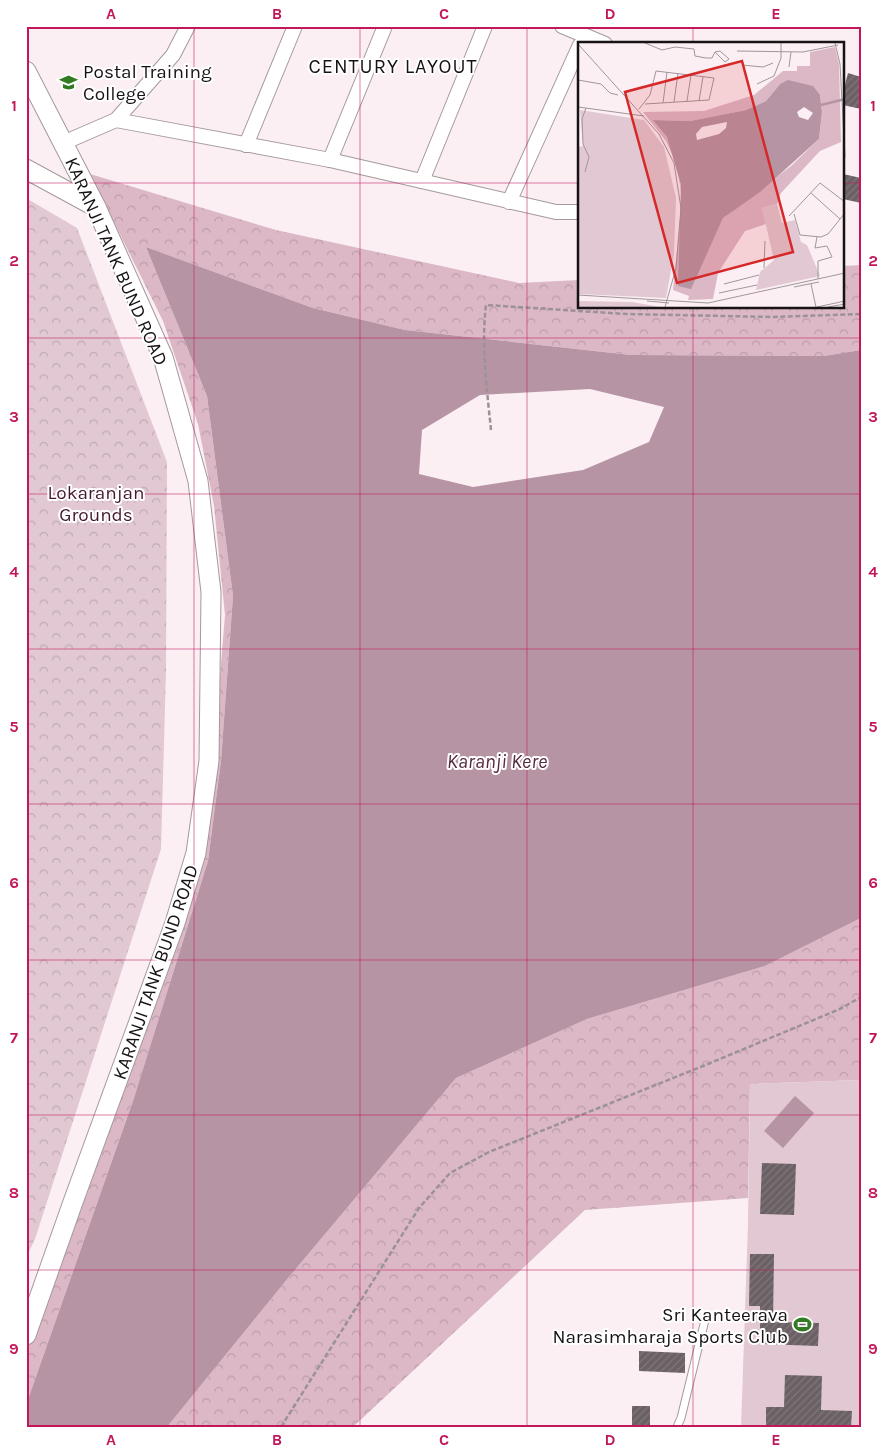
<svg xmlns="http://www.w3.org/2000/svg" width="887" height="1453" font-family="Karla,sans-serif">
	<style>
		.forest { fill: url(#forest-crowns) }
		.park { fill: url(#park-crowns) }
		.pitch { fill: #e1c8d2 }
		.water { fill: #b694a3; fill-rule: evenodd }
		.building { fill: url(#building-hatch) }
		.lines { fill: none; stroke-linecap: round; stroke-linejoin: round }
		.lane-casing { stroke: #a4999d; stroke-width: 9 }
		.street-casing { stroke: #a4999d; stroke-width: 16 }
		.secondary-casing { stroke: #a4999d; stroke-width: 21 }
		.path { stroke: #9b9295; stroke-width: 2.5; stroke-dasharray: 5 2.5; stroke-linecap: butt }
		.lane { stroke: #fff; stroke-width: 7 }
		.street { stroke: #fff; stroke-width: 14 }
		.secondary { stroke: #fff; stroke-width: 19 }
		.grid { fill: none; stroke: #c2185b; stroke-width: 1; stroke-opacity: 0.55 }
		.labels { text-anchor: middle; stroke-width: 4; stroke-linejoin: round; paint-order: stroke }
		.poi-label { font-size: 19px; fill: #171314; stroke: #fff; text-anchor: start }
		.street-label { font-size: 19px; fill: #171314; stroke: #fff }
		.park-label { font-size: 19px; fill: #451830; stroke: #fff }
		.neighbourhood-label { font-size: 20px; letter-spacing: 1px; fill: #171314; stroke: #fff }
		.water-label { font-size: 20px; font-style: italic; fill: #582940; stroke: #fff }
		.inset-river { fill: none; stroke: #b694a3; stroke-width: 2.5 }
		.inset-road { fill: none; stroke: #a0979a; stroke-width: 1 }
		.view { fill: #d62828; fill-opacity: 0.15; stroke: #d62828; stroke-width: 2.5 }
		.inset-edge { fill: none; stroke: #171314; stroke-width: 2.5 }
		.neatline { fill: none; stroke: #c2185b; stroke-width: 2 }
		.grid-label { font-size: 16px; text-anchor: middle; font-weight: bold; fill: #c2185b }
	</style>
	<defs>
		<pattern id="forest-crowns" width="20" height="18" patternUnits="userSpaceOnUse" patternTransform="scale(1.25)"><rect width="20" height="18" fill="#dcb8c7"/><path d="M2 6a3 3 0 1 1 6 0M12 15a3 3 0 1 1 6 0" fill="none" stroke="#bc9daa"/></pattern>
		<pattern id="park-crowns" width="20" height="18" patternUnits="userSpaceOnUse" patternTransform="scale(1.25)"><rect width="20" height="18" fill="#e1c8d2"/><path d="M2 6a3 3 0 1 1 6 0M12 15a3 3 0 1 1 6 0" fill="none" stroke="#c0abb3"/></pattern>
		<pattern id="building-hatch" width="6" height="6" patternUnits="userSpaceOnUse" patternTransform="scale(1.25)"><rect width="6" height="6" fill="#6b6165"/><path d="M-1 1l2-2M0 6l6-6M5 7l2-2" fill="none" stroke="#7e777a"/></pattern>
	</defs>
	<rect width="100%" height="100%" fill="#fbeff4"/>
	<!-- forest -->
	<g class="forest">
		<path d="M 90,174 L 276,230 L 519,283 L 579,280 L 580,308 L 843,308 L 843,266 L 861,265 L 861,350 L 824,356 L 631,355 L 405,330 L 313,308 L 146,247 L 207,396 L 233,596 L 221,761 L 208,861 L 133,1101 L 26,1405 L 26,1354 L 201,864 L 213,762 L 225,615 L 214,506 L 198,424 L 163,321 Z"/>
		<path d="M 861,918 L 861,1080 L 750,1084 L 748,1198 L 585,1210 L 353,1427 L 167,1427 L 289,1277 L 456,1078 L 587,1019 L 765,966 Z"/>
	</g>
	<!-- park -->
	<path class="park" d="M 26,198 L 77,228 L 167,462 L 166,671 L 161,849 L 35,1239 L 26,1258 Z"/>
	<!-- pitch -->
	<path class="pitch" d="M 861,1080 L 861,1427 L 741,1427 L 748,1224 L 750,1084 Z"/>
	<!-- water -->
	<g class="water">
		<path d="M 146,247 L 313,308 L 405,330 L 631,355 L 824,356 L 861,350 L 861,918 L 765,966 L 587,1019 L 456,1078 L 289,1277 L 167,1427 L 26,1427 L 26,1405 L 133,1101 L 208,861 L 221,761 L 233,596 L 207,396 ZM 590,389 L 664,407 L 649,442 L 583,470 L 473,487 L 419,474 L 422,430 L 480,395 Z"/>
		<path d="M 795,1096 L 814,1113 L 783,1148 L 764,1131 Z"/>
	</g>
	<!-- building -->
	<g class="building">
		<path d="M 848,73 L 861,77 L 861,109 L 843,105 L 843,92 Z"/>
		<path d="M 843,174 L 861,178 L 861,203 L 843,199 Z"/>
		<path d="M 762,1163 L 796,1164 L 794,1215 L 760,1214 Z"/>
		<path d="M 750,1254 L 774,1254 L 773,1322 L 819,1323 L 818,1346 L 760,1344 L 760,1306 L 749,1306 Z"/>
		<path d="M 639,1351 L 685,1353 L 685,1373 L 639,1371 Z"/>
		<path d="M 785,1375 L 822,1376 L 821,1410 L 852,1411 L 851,1427 L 766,1427 L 766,1407 L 784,1407 Z"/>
		<rect x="632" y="1406" width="18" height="21"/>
	</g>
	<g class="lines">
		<defs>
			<path id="lane" d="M 677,1427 L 681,1418 L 705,1320"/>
			<g id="street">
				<path d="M 562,26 L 605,44"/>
				<path d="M 116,120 L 330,160 L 556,212 L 580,212"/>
				<path d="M 63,143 L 116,120 L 173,55 L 188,26"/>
				<path d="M 246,145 L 295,26"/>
				<path d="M 330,160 L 385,26"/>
				<path d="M 422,181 L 485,26"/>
				<path d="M 509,202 L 580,45"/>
			</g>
			<g id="secondary">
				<path d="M 26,71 L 96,207 L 163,357 L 198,481 L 211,592 L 209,761 L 196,853 L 175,923 L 73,1202 L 26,1335"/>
				<path d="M 26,169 L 96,207"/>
			</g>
		</defs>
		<!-- lane casing -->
		<use href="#lane" class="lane-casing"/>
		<!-- street casing -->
		<use href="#street" class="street-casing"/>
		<!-- secondary casing -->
		<use href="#secondary" class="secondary-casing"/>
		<!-- path -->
		<g class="path">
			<path d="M 491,430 C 487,390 481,345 486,305 L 626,314 L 773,317 L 861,314"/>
			<path d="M 281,1427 L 419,1208 L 450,1173 L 489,1152 L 703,1066 L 840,1009 L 861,997"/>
		</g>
		<!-- lane -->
		<use href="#lane" class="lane"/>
		<!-- street -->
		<use href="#street" class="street"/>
		<!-- secondary -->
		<use href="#secondary" class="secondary"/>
	</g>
	<!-- grid -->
	<path class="grid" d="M 194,26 L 194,1427M 360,26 L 360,1427M 527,26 L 527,1427M 693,26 L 693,44M 26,183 L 580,183M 843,183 L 861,183M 693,308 L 693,1427M 26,338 L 861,338M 26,494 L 861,494M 26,649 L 861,649M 26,804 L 861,804M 26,960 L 861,960M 26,1115 L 861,1115M 26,1270 L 861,1270"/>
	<!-- icons -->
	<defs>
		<symbol id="university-bare" viewBox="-9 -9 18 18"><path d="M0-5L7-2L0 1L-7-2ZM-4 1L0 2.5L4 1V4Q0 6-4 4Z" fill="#317b22" stroke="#fff" stroke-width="2.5" paint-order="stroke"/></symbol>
		<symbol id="stadium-bare" viewBox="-9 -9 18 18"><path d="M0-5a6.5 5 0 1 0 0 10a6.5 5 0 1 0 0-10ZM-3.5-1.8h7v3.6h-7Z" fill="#317b22" stroke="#fff" stroke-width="2.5" paint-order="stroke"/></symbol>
	</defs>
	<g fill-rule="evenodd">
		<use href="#university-bare" x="56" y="70" width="25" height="25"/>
		<use href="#stadium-bare" x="790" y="1312" width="25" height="25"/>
	</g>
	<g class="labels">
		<!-- poi labels -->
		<g class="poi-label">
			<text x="83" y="78">Postal Training<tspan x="83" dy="22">College</tspan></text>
			<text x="788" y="1321" text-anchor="end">Sri Kanteerava<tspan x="788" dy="22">Narasimharaja Sports Club</tspan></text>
		</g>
		<!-- street labels -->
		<g class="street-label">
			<text transform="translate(117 261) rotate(66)" y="7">KARANJI TANK BUND ROAD</text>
			<text transform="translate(155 972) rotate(-71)" y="7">KARANJI TANK BUND ROAD</text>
		</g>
		<!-- park labels -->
		<g class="park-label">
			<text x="96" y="499">Lokaranjan<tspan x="96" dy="22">Grounds</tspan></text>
		</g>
		<!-- neighbourhood labels -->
		<g class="neighbourhood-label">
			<text x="393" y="73">CENTURY LAYOUT</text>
		</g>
		<!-- water labels -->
		<g class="water-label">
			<text x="497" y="768">Karanji Kere</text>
		</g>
	</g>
	<!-- overview -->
	<g transform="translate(578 42)">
		<rect width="266" height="266" fill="#fbeff4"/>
		<path d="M 0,259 L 54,260 L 82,265 L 0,265 Z" fill="#e1c8d2"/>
		<path d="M 257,5 L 261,22 L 263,100 L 242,109 L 203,151 L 199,162 L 184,166 L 188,182 L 167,189 L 140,231 L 135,257 L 110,258 L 111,254 L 95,248 L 104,157 L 99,123 L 88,99 L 65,70 L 126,69 L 176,53 L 205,29 L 219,29 L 219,24 L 232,24 L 232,10 ZM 202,42 L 242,53 L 244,70 L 241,97 L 213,124 L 145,176 L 130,208 L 104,190 L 105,156 L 99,121 L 89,95 L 76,78 L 112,79 L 168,68 L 188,59 Z" fill="#dcb8c7" fill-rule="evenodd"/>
		<path d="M 2,68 L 66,78 L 86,105 L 98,156 L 96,212 L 88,256 L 0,252 L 0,105 L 5,104 Z" fill="#e1c8d2"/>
		<path d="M 199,162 L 204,181 L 217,178 L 223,200 L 229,203 L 242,234 L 178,248 L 182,230 L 196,218 L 184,166 Z" fill="#e1c8d2"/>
		<path d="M 210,38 L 235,44 L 242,53 L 244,70 L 241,97 L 182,150 L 145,176 L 113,247 L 100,244 L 103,143 L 89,95 L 75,78 L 112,79 L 168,68 L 188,59 L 202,42 ZM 226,65 L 235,71 L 230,78 L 221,75 L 219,70 ZM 149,80 L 148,86 L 141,92 L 119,98 L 118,92 L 124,85 Z" fill="#b694a3" fill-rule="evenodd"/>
		<path class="inset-river" d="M 243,63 L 267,57"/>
		<path class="inset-road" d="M 67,1 L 84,8 L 97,5 L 116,7 L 117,14 L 128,16 L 134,16 L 137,10 L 142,9 L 151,17 L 147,20 L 137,10M 257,1 L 262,22 L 267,115M 0,2 L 81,92 L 96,121 L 103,166 L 98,226 L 87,265M 159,9 L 225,10 L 260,3M 164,23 L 185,25 L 195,21M 211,25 L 213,10M 0,38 L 23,42 L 32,51 L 40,53M 179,42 L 196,34 L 203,16 L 203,1M 109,59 L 113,33M 121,59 L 125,35M 96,60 L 100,31M 85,61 L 89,30M 0,65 L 66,74M 61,67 L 72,53 L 78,29 L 136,36 L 131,58 L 67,62M 7,130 L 11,115 L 5,102 L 4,77 L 8,66M 242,141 L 267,160M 233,151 L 262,177M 216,172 L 222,193 L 243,195 L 250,192 L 267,171M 211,174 L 242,141M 239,195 L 237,206 L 249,204 L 254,215 L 240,219 L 240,237M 186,226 L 187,199M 146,242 L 181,233M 233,242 L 238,265M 216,245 L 241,240M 141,251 L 179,243M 0,253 L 130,261 L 267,231M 69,259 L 91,261M 239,265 L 267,259M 250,265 L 267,262"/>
		<path class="view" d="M 164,19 L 215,210 L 99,241 L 47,50 Z"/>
		<rect width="266" height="266" class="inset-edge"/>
	</g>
	<!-- border -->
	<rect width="887" height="1453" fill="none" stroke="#ffffff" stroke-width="55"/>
	<rect x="28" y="28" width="832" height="1398" class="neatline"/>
	<g class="grid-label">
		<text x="111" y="19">A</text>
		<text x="277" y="19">B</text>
		<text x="444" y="19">C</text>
		<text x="610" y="19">D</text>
		<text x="776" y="19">E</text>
		<text x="14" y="111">1</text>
		<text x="873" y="111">1</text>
		<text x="14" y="266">2</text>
		<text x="873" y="266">2</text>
		<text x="14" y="422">3</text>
		<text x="873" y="422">3</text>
		<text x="14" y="577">4</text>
		<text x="873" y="577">4</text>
		<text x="14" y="732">5</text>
		<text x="873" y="732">5</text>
		<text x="14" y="888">6</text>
		<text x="873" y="888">6</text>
		<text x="14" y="1043">7</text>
		<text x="873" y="1043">7</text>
		<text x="14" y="1198">8</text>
		<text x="873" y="1198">8</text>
		<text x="14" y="1354">9</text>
		<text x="873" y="1354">9</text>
		<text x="111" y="1445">A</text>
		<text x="277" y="1445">B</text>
		<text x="444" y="1445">C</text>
		<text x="610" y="1445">D</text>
		<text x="776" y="1445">E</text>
	</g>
</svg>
